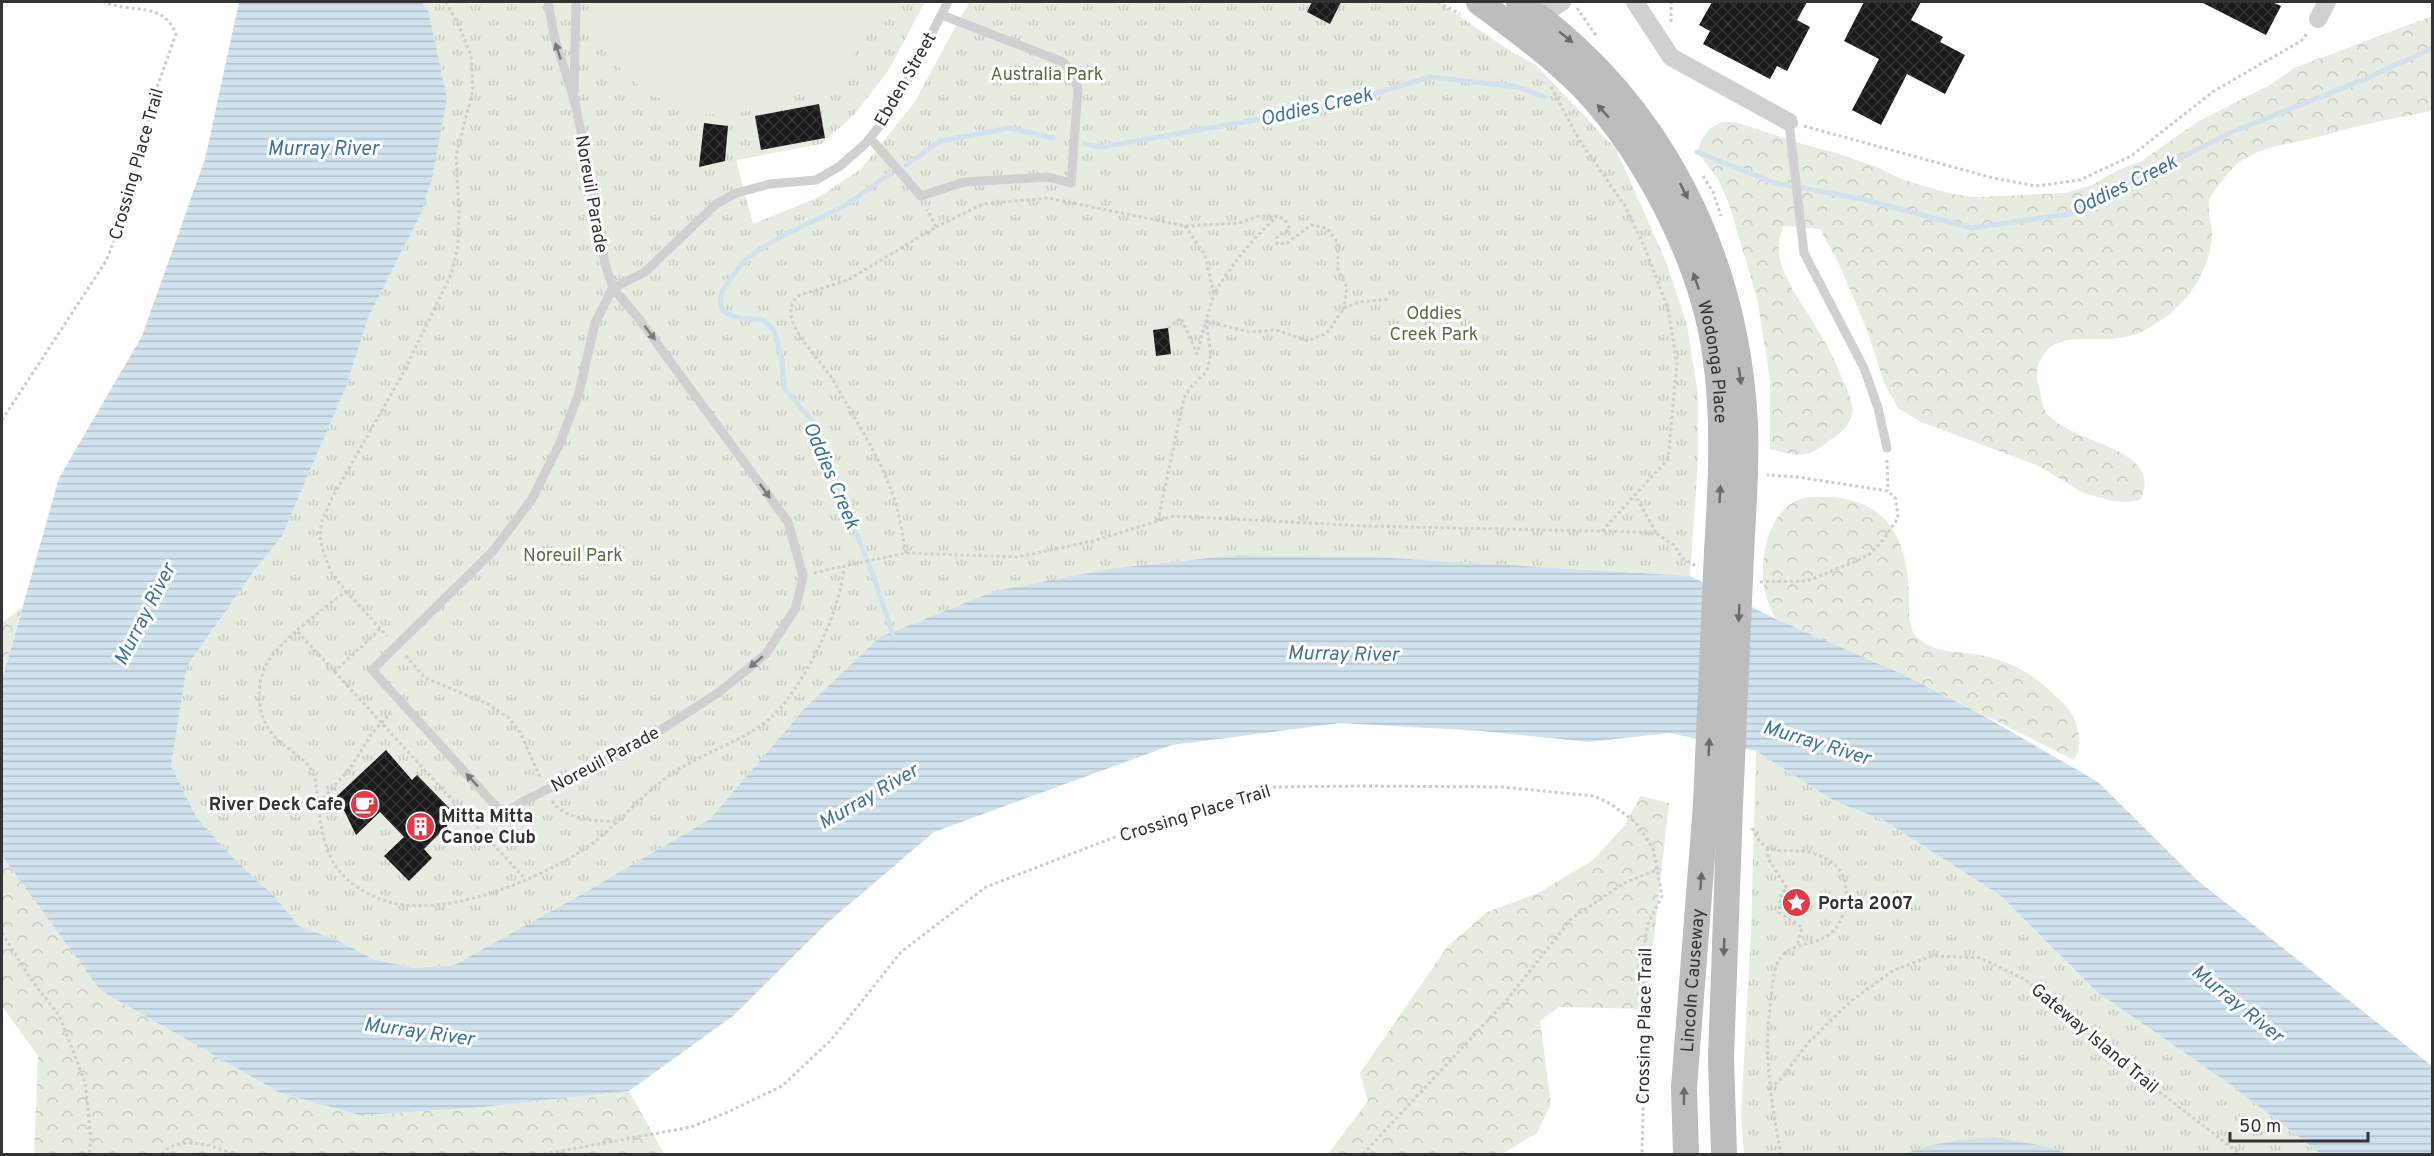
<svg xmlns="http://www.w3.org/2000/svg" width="2434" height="1156" font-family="Overpass,sans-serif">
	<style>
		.forest { fill: url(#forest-crowns) }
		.park { fill: url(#park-tufts) }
		.pitch { fill: #e6ecdf }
		.water { fill: url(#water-rules) }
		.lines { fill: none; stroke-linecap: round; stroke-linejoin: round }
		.stream { stroke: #cfe2ee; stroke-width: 5 }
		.building { fill: url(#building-cross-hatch) }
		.path { stroke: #cdcdcd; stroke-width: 3; stroke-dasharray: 3 3; stroke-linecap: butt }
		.service { stroke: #d0d0d0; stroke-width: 9 }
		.minor { stroke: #d0d0d0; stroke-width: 18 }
		.secondary { stroke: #bdbdbd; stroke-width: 26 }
		.secondary-bridge { stroke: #bdbdbd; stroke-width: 26 }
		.oneway { fill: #6a6a6a }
		.oneway2 { fill: #7a7a7a }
		.labels { text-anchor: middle; stroke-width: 6; stroke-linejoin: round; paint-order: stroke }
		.park-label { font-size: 18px; fill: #56703f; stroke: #fff }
		.street-label { font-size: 18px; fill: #333; stroke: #fff }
		.poi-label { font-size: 18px; font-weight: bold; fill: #333; stroke: #fff; text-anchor: start }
		.water-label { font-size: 20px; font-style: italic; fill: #3f7597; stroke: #fff }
	</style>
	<defs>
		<pattern id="forest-crowns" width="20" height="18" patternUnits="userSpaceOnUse" patternTransform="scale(1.5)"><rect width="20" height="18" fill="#e6ecdf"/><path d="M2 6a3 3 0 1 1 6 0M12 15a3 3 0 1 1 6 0" fill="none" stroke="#c6cbc0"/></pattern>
		<pattern id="park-tufts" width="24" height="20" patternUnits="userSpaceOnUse" patternTransform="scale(1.5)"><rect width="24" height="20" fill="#e6ecdf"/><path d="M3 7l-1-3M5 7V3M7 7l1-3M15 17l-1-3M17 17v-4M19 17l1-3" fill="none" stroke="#c6cbc0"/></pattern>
		<pattern id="water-rules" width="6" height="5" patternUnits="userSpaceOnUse" patternTransform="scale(1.5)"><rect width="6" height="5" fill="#cfe2ee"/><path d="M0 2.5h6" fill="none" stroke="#b2c2cd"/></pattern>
		<pattern id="building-cross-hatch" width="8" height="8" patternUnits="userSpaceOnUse" patternTransform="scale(1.5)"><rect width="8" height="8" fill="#1a1a1a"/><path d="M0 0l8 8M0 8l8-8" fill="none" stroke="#333"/></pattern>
	</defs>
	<rect width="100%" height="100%" fill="#fff"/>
	<!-- forest -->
	<g class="forest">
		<path d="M 2432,16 L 2432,111 C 2394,118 2355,126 2318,137 C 2291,144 2259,146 2237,164 C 2231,169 2215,189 2211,196 C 2205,209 2213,223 2212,236 C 2209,273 2186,306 2155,324 C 2141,334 2127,338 2109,339 C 2080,340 2047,332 2037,369 C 2036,376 2038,385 2040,391 C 2041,397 2042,404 2044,409 C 2064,445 2168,445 2140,500 L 2127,502 L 2112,501 L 2084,493 L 2037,465 L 1921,422 L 1898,408 L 1884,383 L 1867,330 L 1840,266 L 1820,229 L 1784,226 C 1767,260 1796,293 1813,322 C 1825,341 1836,362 1844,383 C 1848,392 1854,403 1852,414 C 1850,426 1839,434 1829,441 C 1806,460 1797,456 1770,449 L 1770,380 L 1757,298 L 1729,204 L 1718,179 L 1697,152 L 1702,139 L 1710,128 L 1722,122 L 1735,122 L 1799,143 L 1836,153 L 1877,167 L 1901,179 L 1952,194 L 1977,197 L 2065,193 L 2092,185 L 2118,170 L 2142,161 L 2197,122 L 2270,85 L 2294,68 Z"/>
		<path d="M 1809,497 C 1822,497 1837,496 1850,500 C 1895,511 1907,550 1909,592 C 1910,611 1905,630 1923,642 C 1937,651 1952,652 1967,653 C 2001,657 2028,669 2052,693 C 2061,701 2071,709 2075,721 C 2080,735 2082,747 2074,760 L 1902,674 L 1776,619 C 1773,614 1770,608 1768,602 C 1755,568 1766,503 1809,497 Z"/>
		<path d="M 22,607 L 2,680 L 2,623 Z"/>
		<path d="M 1640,796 L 1669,803 L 1646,1009 L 1559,1007 L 1540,1021 L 1551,1104 L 1537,1133 L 1502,1154 L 1328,1154 L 1368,1101 L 1360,1073 L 1447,947 L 1487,912 L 1536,894 L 1592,861 L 1625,825 Z"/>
		<path d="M 2,856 L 100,990 L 280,1093 L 359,1115 L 474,1108 L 629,1091 L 664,1154 L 34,1154 L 38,1056 L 2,1006 Z"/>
	</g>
	<!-- park -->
	<g class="park">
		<path d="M 421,2 L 925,2 L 888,71 L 855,114 L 821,144 L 736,160 L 753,224 L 817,198 L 861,169 L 914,103 L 969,2 L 1438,2 L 1509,50 L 1536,65 L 1616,149 L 1667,264 L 1687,325 L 1698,395 L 1698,462 L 1690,576 L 1375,557 L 1237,555 L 1115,568 L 803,710 L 710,819 L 582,894 L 454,965 L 414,968 L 373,959 L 337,940 L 299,926 L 274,896 L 234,859 L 197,818 L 171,766 L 187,666 L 254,571 L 282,536 L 346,387 L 368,318 L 404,247 L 428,10 Z"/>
		<path d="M 1756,751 L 1834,801 L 1883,820 L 2001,896 L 2097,992 L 2228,1083 L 2321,1154 L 1744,1154 L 1741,1115 L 1751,932 Z"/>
	</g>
	<!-- pitch -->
	<path class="pitch" d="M 592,2 L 887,2 C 870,34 851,65 820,86 C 810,92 797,95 786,99 C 761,109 734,116 706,114 C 667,110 610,72 597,33 C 594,23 594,12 592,2 Z"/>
	<!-- water -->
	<g class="water">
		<path d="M 239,2 L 421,2 L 428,10 L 447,98 L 432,178 L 422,211 L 368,318 L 346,387 L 282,536 L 254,571 L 187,666 L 171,766 L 197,818 L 234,859 L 274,896 L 299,926 L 337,940 L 373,959 L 414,968 L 454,965 L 582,894 L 710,819 L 803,710 L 880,637 L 995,591 L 1115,568 L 1237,555 L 1375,557 L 1690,576 L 1776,619 L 1902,674 L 1979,713 L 2098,782 L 2197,880 L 2432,1066 L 2432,1154 L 2321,1154 L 2228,1083 L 2097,992 L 2001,896 L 1883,820 L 1834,801 L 1756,751 L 1669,733 L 1589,742 L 1482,731 L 1340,723 L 1172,745 L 934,832 L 825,925 L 733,1016 L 629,1091 L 474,1108 L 359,1115 L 280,1093 L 100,990 L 2,856 L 2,680 L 59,478 L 142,336 L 205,159 Z"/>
		<path d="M 1995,1137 L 2049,1147 L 2069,1154 L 1905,1154 C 1934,1142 1963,1139 1995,1137 Z"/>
	</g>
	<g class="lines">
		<!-- stream -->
		<g class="stream">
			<path d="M 1085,144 L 1101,147 L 1330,107 L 1430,77 L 1518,87 L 1545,97"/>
			<path d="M 1697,152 L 1775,183 L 1862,199 L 1972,228 L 2069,214 L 2232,132 L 2368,78 L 2432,48"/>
			<path d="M 906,165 L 940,141 L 1009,128 L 1053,138"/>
			<path d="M 891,173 C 874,185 857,199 838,209 C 809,224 775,237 749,257 C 742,262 736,271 731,278 C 706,311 728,320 761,319 L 774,330 L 782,360 L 784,388 L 813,422 L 874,578 L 894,638"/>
		</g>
	</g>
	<!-- building -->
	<g class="building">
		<path d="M 1312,2 L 1341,2 L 1330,24 L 1307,12 Z"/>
		<path d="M 1712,2 L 1807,2 L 1797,20 L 1810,27 L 1787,71 L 1777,66 L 1770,79 L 1703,44 L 1710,31 L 1699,25 Z"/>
		<path d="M 1864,2 L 1921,2 L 1911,20 L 1943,37 L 1940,42 L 1965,55 L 1945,94 L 1907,74 L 1881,125 L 1852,110 L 1879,59 L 1844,41 Z"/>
		<path d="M 2201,2 L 2272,2 L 2281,6 L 2266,35 Z"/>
		<path d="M 819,104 L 825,138 L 761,150 L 755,116 Z"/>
		<path d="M 704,123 L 728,126 L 725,161 L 699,167 Z"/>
		<path d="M 1168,328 L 1171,354 L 1156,356 L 1153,330 Z"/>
		<path d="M 386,750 L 412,780 L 417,775 L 457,816 L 424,849 L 432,858 L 409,881 L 384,856 L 404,837 L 380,812 L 356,835 L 337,796 Z"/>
	</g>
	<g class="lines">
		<!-- path -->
		<g class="path">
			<path d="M 446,2 L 460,28 L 471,56 L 473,90 L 456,156 L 459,210 L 458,246 L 451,275 L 401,377 L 332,498 L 322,521 L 320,535 L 322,548 L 331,572 L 346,591 C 326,607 278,642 267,663 C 257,682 256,707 267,726 C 276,743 295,751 307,764 C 317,776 316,787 318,802 C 323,848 330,875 373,896 C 431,925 530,883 580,852 C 615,830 639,795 673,773 C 702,753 749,739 774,715 C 806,682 841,611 844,566 L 906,553 L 1018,557 L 1093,541 L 1174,516 L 1366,526 L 1635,532 L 1657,534 L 1674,545 L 1682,558 L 1696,566"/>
			<path d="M 1438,2 L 1460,14"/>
			<path d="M 1577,8 L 1597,37"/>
			<path d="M 1671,22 L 1671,2"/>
			<path d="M 1551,87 L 1580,141 L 1625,206 L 1645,248 L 1668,309 L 1677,363 L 1668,459 L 1635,495 L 1657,534"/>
			<path d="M 1804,126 L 1993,178 L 2036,186 L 2080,180 L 2131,156 L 2214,91 L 2301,41 L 2308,32"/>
			<path d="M 1703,176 L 1713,192 L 1721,216"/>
			<path d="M 1185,226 L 1205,255 L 1214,294 C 1232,264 1251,240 1277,217"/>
			<path d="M 936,227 L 983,204 L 1048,198 L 1185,226 L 1239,223 L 1260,216 L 1278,216 L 1285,220 L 1290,229 L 1277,237 L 1277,244 L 1287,243 L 1311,225 L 1327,228 L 1338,243 L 1338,270 L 1347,288 L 1344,308"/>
			<path d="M 1168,328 L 1181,318 L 1197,354 L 1206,321 L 1249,332 L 1276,330 L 1308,341 L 1327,333 L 1344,308 L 1359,302 L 1390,299"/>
			<path d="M 2,420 L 106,261 L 128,205 L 155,93 L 176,34 C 163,1 134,14 104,2"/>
			<path d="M 1887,460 L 1888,491"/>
			<path d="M 1158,521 L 1184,398 L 1190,388 L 1207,371 L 1211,354 L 1206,321 L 1214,294"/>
			<path d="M 1602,531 L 1635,495"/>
			<path d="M 906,553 C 902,532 899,509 891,490 C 877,452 853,416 833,380 C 822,362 794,336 791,315 C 790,306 793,300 800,295 L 848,280 L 936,227 L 927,209"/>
			<path d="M 814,573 L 844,566"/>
			<path d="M 1760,582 L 1807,581 L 1854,562 L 1870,554 L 1883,540 L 1898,518 L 1896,499 L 1888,491 L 1798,477 L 1767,475"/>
			<path d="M 346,591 L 387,636"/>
			<path d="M 298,632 L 525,879"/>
			<path d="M 406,656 L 425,678 L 486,703 L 509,718 L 520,732 L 541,779"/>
			<path d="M 334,672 L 380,629"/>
			<path d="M 552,801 C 567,821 594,821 617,821"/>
			<path d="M 319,803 L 351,767 L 372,733 L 391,713"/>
			<path d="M 1752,828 C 1764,854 1775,850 1800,851 C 1814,851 1836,861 1842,874 C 1851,893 1846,924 1827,936 C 1810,947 1786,942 1777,964 C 1773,975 1772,989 1771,1000 C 1763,1054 1771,1102 1781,1154"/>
			<path d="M 1767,848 L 1769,860 L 1787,888 L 1781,894 L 1779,913 L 1802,927 L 1797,946"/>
			<path d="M 2,933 L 32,981 L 59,1015 L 85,1082 L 91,1139 L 89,1154"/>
			<path d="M 1770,1088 L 1781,1079 L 1807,1044 L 1851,1001 L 1894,970 L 1932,956 L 1981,958 L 2026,980 L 2118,1060 L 2240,1154"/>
			<path d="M 162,1154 C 180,1134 212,1146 234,1154"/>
			<path d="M 544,1154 L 691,1127 L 730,1111 L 782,1086 L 831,1040 L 901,952 L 986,887 L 1138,828 L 1274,787 L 1362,786 L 1502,787 L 1594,796 L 1611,804 L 1635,822 L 1653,848 L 1662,896 L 1648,924 L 1642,956 L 1645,1036 L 1642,1154"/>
			<path d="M 1363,1154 L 1506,1001 L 1571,919 L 1624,883 L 1657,870"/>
		</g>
		<!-- service -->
		<g class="service">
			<path d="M 548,2 L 555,40 L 574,99 L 589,168 L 605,264 L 613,288 L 639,319 L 788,522 L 803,576 L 800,590 L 795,609 L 766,654 L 718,693 L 642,742 L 522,802 L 503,814 L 372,670 L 493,551 L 532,499 L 560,443 L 579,393 L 595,323 L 613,288"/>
			<path d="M 574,92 L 576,2"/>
			<path d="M 1789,122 L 1804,253 L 1864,368 L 1878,408 L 1887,448"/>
			<path d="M 870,138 L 921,196 L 964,182 L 1048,177 L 1071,183 L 1078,89 L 1072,72 L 1063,62 L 942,15"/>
			<path d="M 613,288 L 645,272 L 716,204 L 736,193 L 770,184 L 816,180 L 840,166 L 865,144 L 882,123 L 898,98 L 948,2"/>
		</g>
		<!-- minor -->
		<g class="minor">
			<path d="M 1635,2 L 1671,57 L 1789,122"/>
			<path d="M 1540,16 L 1562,2"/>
			<path d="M 2318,19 L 2327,2"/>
		</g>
		<!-- secondary -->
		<g class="secondary">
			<path id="s1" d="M 1479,2 C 1515,29 1553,56 1584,88 C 1647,155 1702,262 1715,353 C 1725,419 1721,486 1717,552"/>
			<path d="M 1519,2 C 1659,100 1736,253 1745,423 C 1747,466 1743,511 1741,555"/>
			<path id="s2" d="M 1686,1154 L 1684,1087 L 1706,805"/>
			<path d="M 1724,1154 L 1721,1058 L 1730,805"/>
		</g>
		<!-- secondary-bridge -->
		<g class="secondary-bridge">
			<path d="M 1706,805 L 1717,552"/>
			<path d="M 1730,805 L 1741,555"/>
		</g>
	</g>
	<!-- one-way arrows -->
	<defs><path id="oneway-solid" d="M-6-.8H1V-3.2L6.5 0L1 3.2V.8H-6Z" transform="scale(1.5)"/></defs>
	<g class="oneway">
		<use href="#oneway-solid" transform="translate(1566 37) rotate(39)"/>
		<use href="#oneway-solid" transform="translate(1603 111) rotate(-131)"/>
		<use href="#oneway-solid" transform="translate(1684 191) rotate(63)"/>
		<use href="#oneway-solid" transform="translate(1696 281) rotate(-109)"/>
		<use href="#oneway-solid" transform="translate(1740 376) rotate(82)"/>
		<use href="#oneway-solid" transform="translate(1720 494) rotate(-87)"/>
		<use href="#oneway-solid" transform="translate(1739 613) rotate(93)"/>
		<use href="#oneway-solid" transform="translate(1709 747) rotate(-87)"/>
		<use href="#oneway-solid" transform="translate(1701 881) rotate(-86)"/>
		<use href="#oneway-solid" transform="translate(1724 947) rotate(92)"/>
		<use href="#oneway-solid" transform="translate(1684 1096) rotate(-89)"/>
	</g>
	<g class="oneway2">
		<use href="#oneway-solid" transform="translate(558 51) rotate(-108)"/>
		<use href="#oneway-solid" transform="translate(650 333) rotate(53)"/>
		<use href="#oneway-solid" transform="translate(765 491) rotate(54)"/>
		<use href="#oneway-solid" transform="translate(756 662) rotate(140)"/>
		<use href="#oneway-solid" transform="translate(472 780) rotate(-133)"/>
	</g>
	<!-- icons -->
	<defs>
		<symbol id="cafe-disc" viewBox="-11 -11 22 22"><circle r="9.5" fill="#e63946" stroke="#fff"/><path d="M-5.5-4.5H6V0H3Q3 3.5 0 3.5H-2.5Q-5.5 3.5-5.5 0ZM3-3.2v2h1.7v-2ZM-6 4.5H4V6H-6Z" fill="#fff"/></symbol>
		<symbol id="building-disc" viewBox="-11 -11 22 22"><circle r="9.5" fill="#e63946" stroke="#fff"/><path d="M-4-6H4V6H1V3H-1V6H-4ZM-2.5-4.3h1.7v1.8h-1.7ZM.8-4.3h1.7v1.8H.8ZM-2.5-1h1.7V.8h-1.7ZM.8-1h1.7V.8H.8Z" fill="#fff"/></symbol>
		<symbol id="sight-disc" viewBox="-11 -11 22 22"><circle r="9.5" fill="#e63946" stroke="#fff"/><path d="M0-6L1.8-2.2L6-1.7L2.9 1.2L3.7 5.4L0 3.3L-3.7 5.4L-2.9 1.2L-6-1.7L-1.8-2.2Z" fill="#fff"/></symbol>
	</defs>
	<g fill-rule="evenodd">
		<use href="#cafe-disc" x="348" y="788" width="33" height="33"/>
		<use href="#building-disc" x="404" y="810" width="33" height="33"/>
		<use href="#sight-disc" x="1780" y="886" width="33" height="33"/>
	</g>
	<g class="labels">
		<!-- park labels -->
		<g class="park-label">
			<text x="1047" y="80">Australia Park</text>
			<text x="1434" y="319">Oddies<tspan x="1434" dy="21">Creek Park</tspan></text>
			<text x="573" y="561">Noreuil Park</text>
		</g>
		<!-- street labels -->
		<g class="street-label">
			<text transform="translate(905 79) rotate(-60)" y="6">Ebden Street</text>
			<text transform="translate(136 164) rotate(-74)" y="6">Crossing Place Trail</text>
			<text transform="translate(592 194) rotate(80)" y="6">Noreuil Parade</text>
			<text dy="6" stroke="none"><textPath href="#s1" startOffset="444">Wodonga Place</textPath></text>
			<text transform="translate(605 759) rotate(-28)" y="6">Noreuil Parade</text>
			<text transform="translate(1195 813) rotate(-17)" y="6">Crossing Place Trail</text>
			<text dy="6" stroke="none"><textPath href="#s2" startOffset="174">Lincoln Causeway</textPath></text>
			<text transform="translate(1644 1026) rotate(-89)" y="6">Crossing Place Trail</text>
			<text transform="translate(2095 1038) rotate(40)" y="6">Gateway Island Trail</text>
		</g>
		<!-- poi labels -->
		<g class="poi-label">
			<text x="343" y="810" text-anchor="end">River Deck Cafe</text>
			<text x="441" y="822">Mitta Mitta<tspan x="441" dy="21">Canoe Club</tspan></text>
			<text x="1818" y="909">Porta 2007</text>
		</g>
		<!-- water labels -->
		<g class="water-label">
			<text transform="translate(1316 106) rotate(-13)" y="7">Oddies Creek</text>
			<text x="323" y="155">Murray River</text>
			<text transform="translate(2124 185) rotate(-26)" y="7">Oddies Creek</text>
			<text transform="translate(832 475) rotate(67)" y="7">Oddies Creek</text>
			<text transform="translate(144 614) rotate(-63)" y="7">Murray River</text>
			<text transform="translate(1343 653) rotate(1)" y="7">Murray River</text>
			<text transform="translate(1817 742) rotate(17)" y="7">Murray River</text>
			<text transform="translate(868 796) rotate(-30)" y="7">Murray River</text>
			<text transform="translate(2238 1003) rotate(39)" y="7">Murray River</text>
			<text transform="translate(419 1031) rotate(8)" y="7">Murray River</text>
		</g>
	</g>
	<!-- border -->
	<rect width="2434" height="1156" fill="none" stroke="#333333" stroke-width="6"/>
	<!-- scale -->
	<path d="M2230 1132v9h138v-9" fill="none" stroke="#333333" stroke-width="3"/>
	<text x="2239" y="1132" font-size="18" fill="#333333" stroke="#ffffff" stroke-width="4.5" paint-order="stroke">50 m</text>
</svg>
